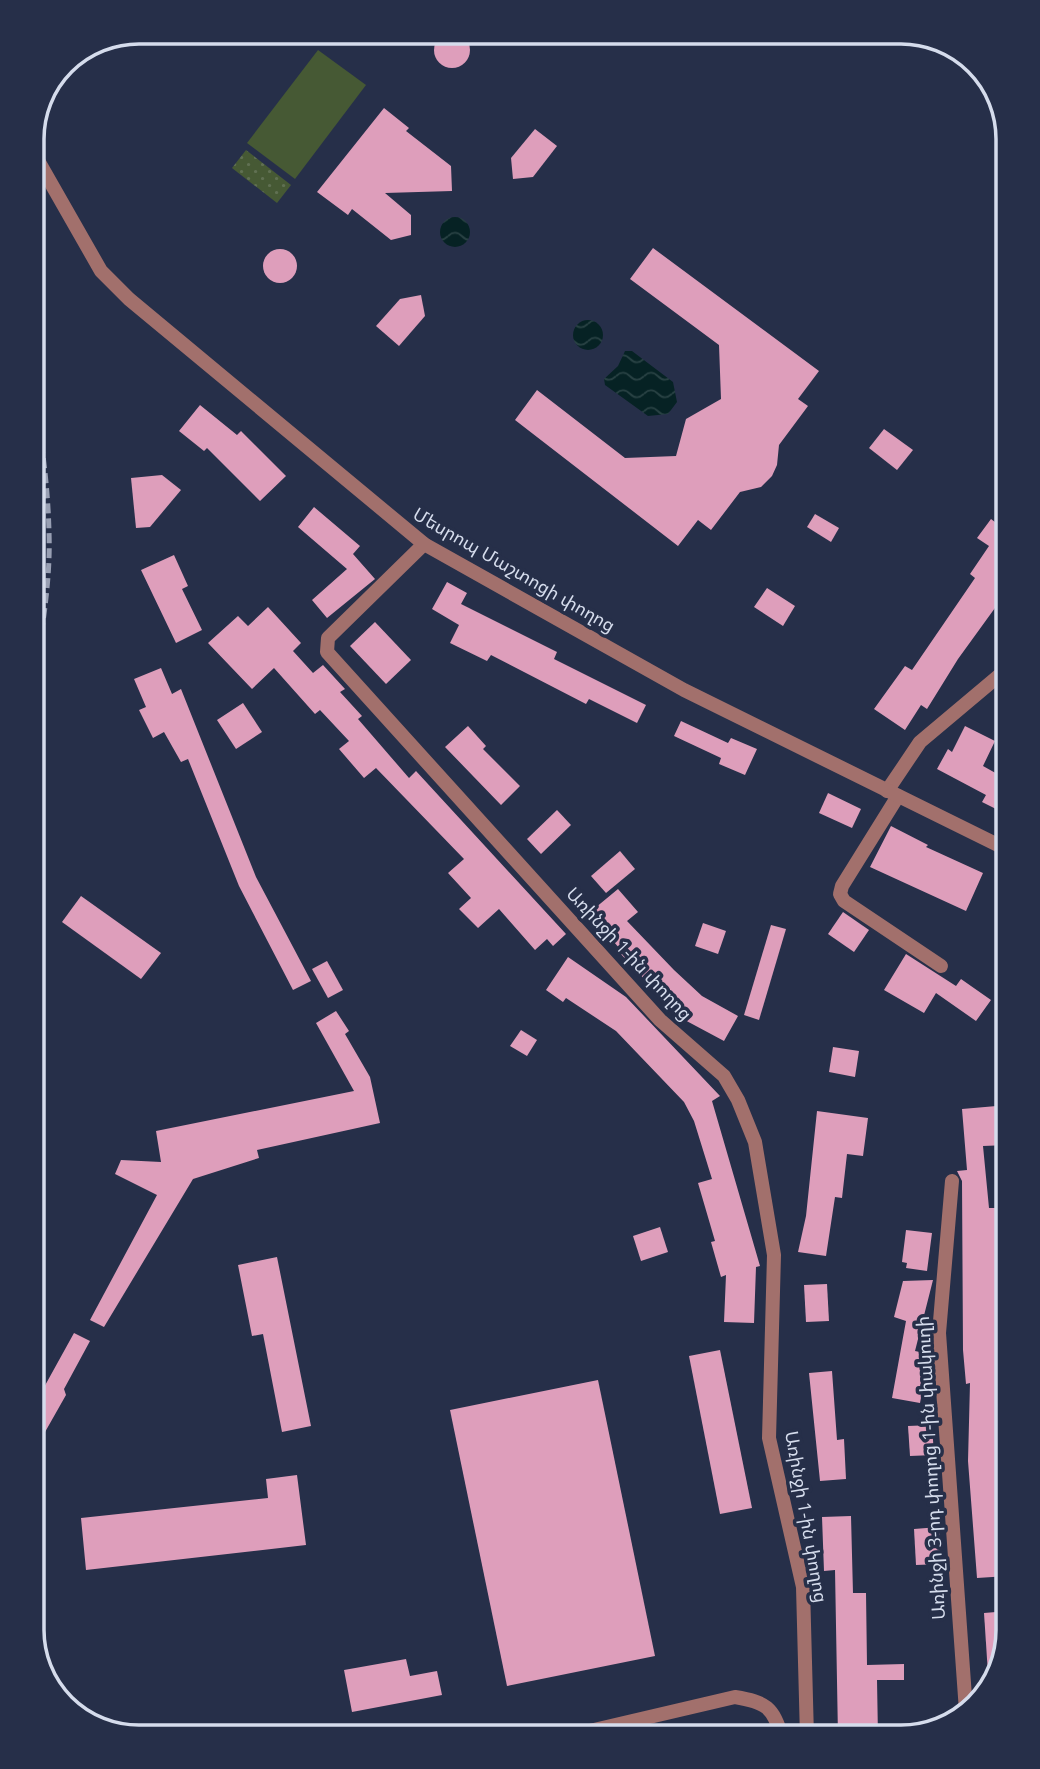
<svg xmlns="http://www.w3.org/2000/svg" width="1040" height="1769" font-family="'Open Sans','Noto Sans Armenian',sans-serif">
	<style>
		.grass { fill: url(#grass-dots) }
		.garden { fill: #465934 }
		.water { fill: url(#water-waves) }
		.building { fill: #de9ebb }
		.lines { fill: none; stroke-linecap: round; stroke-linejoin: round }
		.minor { stroke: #a2706c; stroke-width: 14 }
		.tertiary { stroke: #a2706c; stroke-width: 14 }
		.rail { stroke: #989fb3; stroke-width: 5; stroke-dasharray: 10 5; stroke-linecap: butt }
		.labels { text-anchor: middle; stroke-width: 7; stroke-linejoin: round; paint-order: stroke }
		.street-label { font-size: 18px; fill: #d5dcec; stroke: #262f49 }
		.rim { fill: none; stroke: #d5dcec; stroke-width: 3.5 }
	</style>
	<defs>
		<pattern id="grass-dots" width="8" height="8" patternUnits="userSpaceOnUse" patternTransform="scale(1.75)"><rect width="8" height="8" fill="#465934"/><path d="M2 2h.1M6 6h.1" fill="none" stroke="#607052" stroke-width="1.8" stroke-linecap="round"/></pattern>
		<pattern id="water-waves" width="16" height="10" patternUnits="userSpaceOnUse" patternTransform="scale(1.75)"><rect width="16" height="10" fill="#062224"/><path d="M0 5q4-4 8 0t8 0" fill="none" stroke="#294244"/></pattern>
	</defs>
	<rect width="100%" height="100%" fill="#262f49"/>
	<!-- grass -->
	<path class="grass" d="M 246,150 L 291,185 L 277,203 L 232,168 Z"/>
	<!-- garden -->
	<path class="garden" d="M 318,50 L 366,85 L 295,179 L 247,143 Z"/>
	<!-- water -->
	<g class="water">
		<circle cx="455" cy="232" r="15"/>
		<circle cx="588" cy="335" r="15"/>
		<path d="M 625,351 L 632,351 L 673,382 L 677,402 L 668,414 L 648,416 L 605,385 L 604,379 L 618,366 Z"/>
	</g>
	<!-- building -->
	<g class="building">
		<circle cx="452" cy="50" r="18"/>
		<path d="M 384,108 L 409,128 L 406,131 L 451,166 L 452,191 L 385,193 L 411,215 L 411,235 L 391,240 L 352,209 L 348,215 L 317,192 Z"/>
		<path d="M 535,129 L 557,146 L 533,177 L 513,179 L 511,158 Z"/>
		<path d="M 653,248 L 819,371 L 798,399 L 808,406 L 779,445 L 777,465 L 772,476 L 761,487 L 740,492 L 711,530 L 698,520 L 678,546 L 515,420 L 537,390 L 625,458 L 676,456 L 686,419 L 721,399 L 719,345 L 630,279 Z"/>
		<circle cx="280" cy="266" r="17"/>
		<path d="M 421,295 L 425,316 L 399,346 L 376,326 L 400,299 Z"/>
		<path d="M 200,405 L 237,435 L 241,431 L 286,476 L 260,501 L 207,448 L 204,451 L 179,431 Z"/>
		<path d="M 884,429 L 913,450 L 897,470 L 869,448 Z"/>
		<path d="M 162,475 L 181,490 L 150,527 L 136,528 L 131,478 Z"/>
		<path d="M 314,507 L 360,546 L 353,554 L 375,579 L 327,618 L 312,600 L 347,569 L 298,527 Z"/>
		<path d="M 815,514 L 839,528 L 831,542 L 807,527 Z"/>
		<path d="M 991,519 L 1008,532 L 1008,590 L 958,659 L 927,709 L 921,705 L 905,730 L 874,709 L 905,666 L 912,670 L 975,578 L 970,574 L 989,546 L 977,538 Z"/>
		<path d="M 174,555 L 188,586 L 182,589 L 202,630 L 176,643 L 141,570 Z"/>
		<path d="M 447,582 L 467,593 L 461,604 L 557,652 L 554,659 L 646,705 L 637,723 L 589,699 L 586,704 L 491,655 L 487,661 L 450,643 L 459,625 L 432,609 Z"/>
		<path d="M 767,588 L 795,606 L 783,626 L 754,607 Z"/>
		<path d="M 268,607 L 301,643 L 293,651 L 313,673 L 323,665 L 345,689 L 340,692 L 362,716 L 358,719 L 409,778 L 416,771 L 566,934 L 553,946 L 547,939 L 535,950 L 499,909 L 478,928 L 459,909 L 471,898 L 448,873 L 464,859 L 376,768 L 364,778 L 339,749 L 349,741 L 320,710 L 315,714 L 274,668 L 252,689 L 208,643 L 238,616 L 248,626 Z"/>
		<path d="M 375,622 L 411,660 L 386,684 L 350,646 Z"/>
		<path d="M 161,668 L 172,694 L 181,689 L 256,877 L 311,981 L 293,990 L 239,886 L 188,759 L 181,762 L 164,732 L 153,738 L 139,710 L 146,707 L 134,679 Z"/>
		<path d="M 243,703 L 262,732 L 236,749 L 217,720 Z"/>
		<path d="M 681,721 L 728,743 L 731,738 L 757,749 L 745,775 L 719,764 L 721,758 L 674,736 Z"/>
		<path d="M 468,726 L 486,746 L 483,749 L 520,786 L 501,805 L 445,747 Z"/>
		<path d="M 965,726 L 995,741 L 983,766 L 1008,780 L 1008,815 L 982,802 L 986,795 L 937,769 L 948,749 L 952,752 Z"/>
		<path d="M 828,793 L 861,809 L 852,828 L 819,813 Z"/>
		<path d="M 557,810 L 571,825 L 541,854 L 527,839 Z"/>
		<path d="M 891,826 L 928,845 L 926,847 L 983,873 L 966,911 L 870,867 Z"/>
		<path d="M 620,851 L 635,869 L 606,893 L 591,876 Z"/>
		<path d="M 618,889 L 638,912 L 627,921 L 674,970 L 702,996 L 738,1016 L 724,1041 L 681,1018 L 618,951 L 620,949 L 589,913 Z"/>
		<path d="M 81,896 L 161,953 L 141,979 L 62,922 Z"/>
		<path d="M 843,912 L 869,930 L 854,952 L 828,934 Z"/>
		<path d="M 703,923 L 726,931 L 718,954 L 695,946 Z"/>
		<path d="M 771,925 L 786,929 L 759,1020 L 744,1015 Z"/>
		<path d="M 906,954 L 956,986 L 961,979 L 991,1000 L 976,1021 L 936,993 L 924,1013 L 884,990 Z"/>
		<path d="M 568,957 L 626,997 L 720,1096 L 712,1101 L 760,1266 L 756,1267 L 754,1323 L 724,1322 L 726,1275 L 721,1277 L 711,1242 L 715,1241 L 698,1183 L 712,1179 L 694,1121 L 684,1102 L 616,1031 L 566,998 L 563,1002 L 546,990 Z"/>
		<path d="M 327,961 L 343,990 L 328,998 L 312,969 Z"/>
		<path d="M 336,1011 L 349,1031 L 345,1034 L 370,1077 L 380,1123 L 257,1150 L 259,1158 L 193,1179 L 104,1327 L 90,1320 L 157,1195 L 115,1174 L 121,1160 L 161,1162 L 156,1131 L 354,1091 L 316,1023 Z"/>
		<path d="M 521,1030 L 537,1040 L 527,1056 L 510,1046 Z"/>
		<path d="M 833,1047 L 859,1051 L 855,1077 L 829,1072 Z"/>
		<path d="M 1008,1105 L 1008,1145 L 983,1146 L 989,1208 L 1003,1208 L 1003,1226 L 1008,1225 L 1008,1289 L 995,1290 L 996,1329 L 1008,1329 L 1008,1382 L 1004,1382 L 1008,1576 L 977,1578 L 968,1461 L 970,1383 L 966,1384 L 963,1350 L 962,1181 L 957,1171 L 967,1170 L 962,1109 Z"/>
		<path d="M 817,1111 L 868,1118 L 863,1156 L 847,1154 L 842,1198 L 835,1197 L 826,1256 L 798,1252 L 806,1216 Z"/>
		<path d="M 660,1227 L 668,1252 L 641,1261 L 633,1236 Z"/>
		<path d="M 906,1230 L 932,1233 L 927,1271 L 906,1268 L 907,1263 L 902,1262 Z"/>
		<path d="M 277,1257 L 311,1426 L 282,1432 L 263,1334 L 252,1336 L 238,1265 Z"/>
		<path d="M 933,1280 L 915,1351 L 929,1354 L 920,1403 L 892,1398 L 906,1321 L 894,1317 L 903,1281 Z"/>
		<path d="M 827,1284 L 829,1321 L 806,1322 L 804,1285 Z"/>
		<path d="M 74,1333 L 90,1341 L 64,1389 L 66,1395 L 32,1455 L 32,1409 Z"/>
		<path d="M 720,1350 L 752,1508 L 720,1514 L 689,1356 Z"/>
		<path d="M 832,1371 L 837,1440 L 844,1439 L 846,1479 L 820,1481 L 809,1373 Z"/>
		<path d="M 598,1380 L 655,1656 L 507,1686 L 450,1410 Z"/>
		<path d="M 932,1425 L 934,1455 L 910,1456 L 908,1426 Z"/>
		<path d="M 297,1475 L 306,1545 L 86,1570 L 81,1518 L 268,1498 L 266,1479 Z"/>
		<path d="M 851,1516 L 853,1593 L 866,1593 L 867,1665 L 904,1664 L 904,1680 L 877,1680 L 878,1737 L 838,1737 L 835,1570 L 824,1571 L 822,1517 Z"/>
		<path d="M 939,1527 L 941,1564 L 916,1565 L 914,1529 Z"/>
		<path d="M 1008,1611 L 1008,1630 L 989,1689 L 984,1613 Z"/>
		<path d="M 406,1659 L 410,1676 L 437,1671 L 442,1695 L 352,1712 L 344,1670 Z"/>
	</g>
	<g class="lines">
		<!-- minor -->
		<g class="minor">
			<path d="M 424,544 L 328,638 L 327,652 L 660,1020 L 724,1076 L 738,1100 L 755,1142 L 774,1255 L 769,1438 L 803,1587 L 807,1737"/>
			<path d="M 887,791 L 920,742 L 1008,668"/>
			<path d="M 898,796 L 842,886 L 840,894 L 844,901 L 941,966"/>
			<path d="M 952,1181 L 939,1333 L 966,1711"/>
		</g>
		<!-- tertiary -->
		<g class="tertiary">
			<path d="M 32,150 L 101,271 L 129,299 L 424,544 L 684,690 L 1008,850"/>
			<path d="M 564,1737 L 735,1697 C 766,1702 773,1707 782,1737"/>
		</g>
		<!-- rail -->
		<path class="rail" d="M 32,692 C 40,640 51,585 49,532 C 48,485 41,434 32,388"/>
	</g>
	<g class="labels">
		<!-- street labels -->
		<g class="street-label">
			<text transform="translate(514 570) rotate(30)" y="6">Մեսրոպ Մաշտոցի փողոց</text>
			<text transform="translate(629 954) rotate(47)" y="6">Առինջի 1-ին փողոց</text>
			<text transform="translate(931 1468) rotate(-93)" y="6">Առինջի 3-րդ փողոց 1-ին փակուղի</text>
			<text transform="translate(806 1517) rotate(80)" y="6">Առինջի 1-ին փողոց</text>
		</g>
	</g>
	<!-- crop -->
	<path d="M0 0H1040V1769H0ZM139 44H901A95 95 0 0 1 996 139V1630A95 95 0 0 1 901 1725H139A95 95 0 0 1 44 1630V139A95 95 0 0 1 139 44Z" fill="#262f49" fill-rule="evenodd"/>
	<path class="rim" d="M139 44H901A95 95 0 0 1 996 139V1630A95 95 0 0 1 901 1725H139A95 95 0 0 1 44 1630V139A95 95 0 0 1 139 44Z"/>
</svg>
